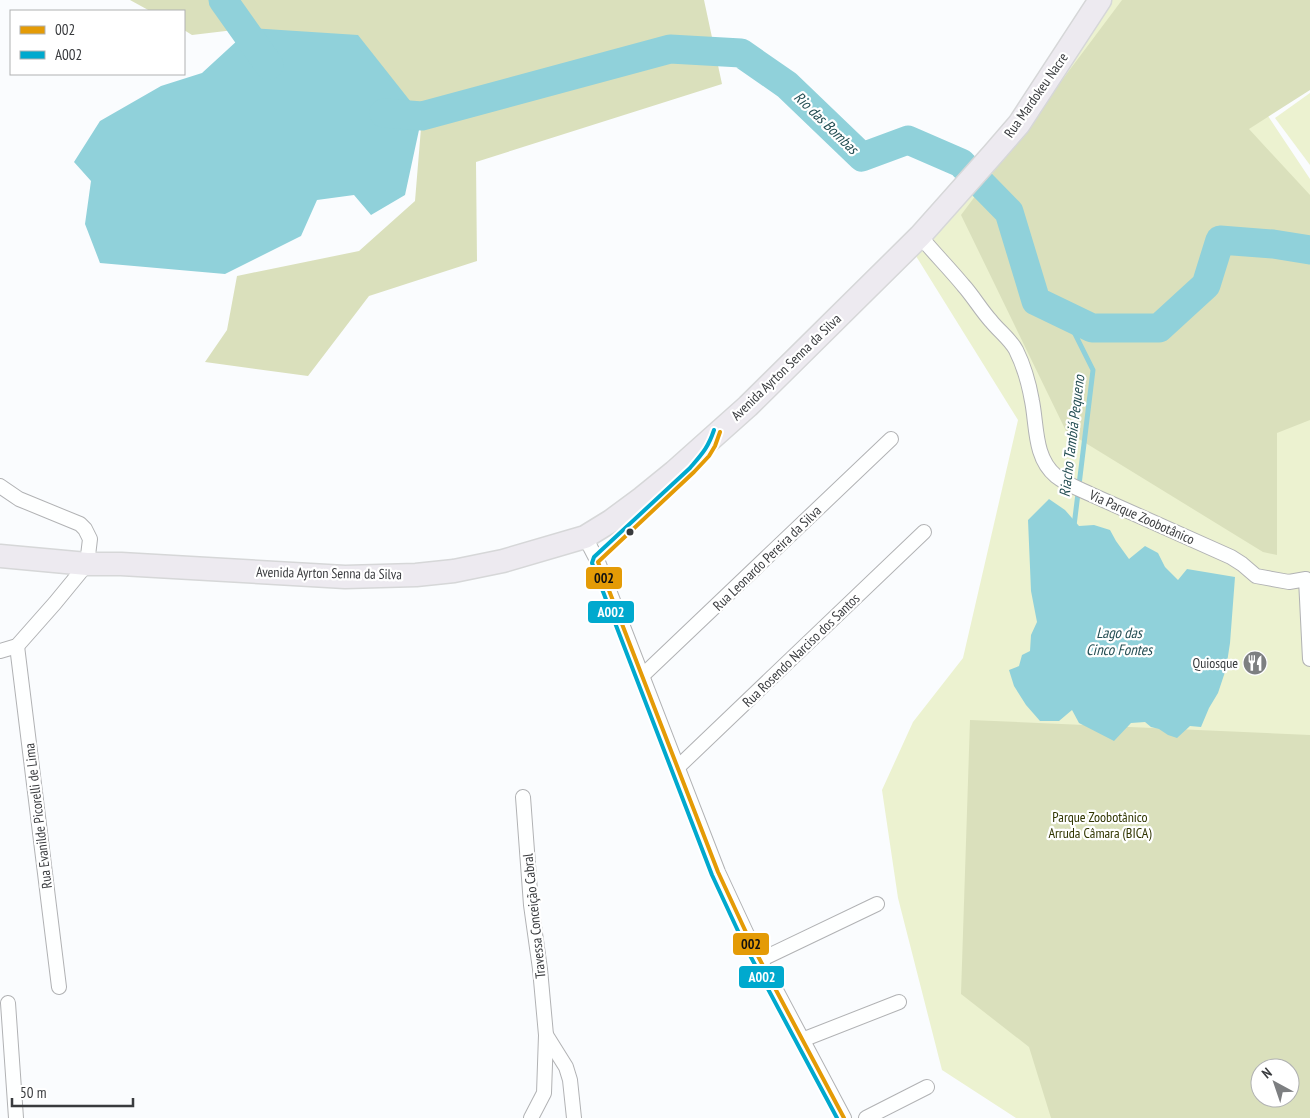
<svg xmlns="http://www.w3.org/2000/svg" width="1310" height="1118" font-family="'PT Sans Narrow',sans-serif">
	<style>
		.green { fill: #ecf2d0; fill-rule: evenodd }
		.forest { fill: #dae0bc; fill-rule: evenodd }
		.water { fill: #90d1da }
		.lines { fill: none; stroke-linecap: round; stroke-linejoin: round }
		.stream { stroke: #90d1da; stroke-width: 5 }
		.river { stroke: #90d1da; stroke-width: 29 }
		.street-casing { stroke: #b1b2b4; stroke-width: 16 }
		.primary-casing { stroke: #d6d7d8; stroke-width: 25 }
		.street { stroke: #feffff; stroke-width: 14 }
		.primary { stroke: #edeaf0; stroke-width: 22 }
		.bus-1-casing { stroke: #fff; stroke-width: 8 }
		.bus-2-casing { stroke: #fff; stroke-width: 8 }
		.bus-1 { stroke: #e49b06; stroke-width: 4 }
		.bus-2 { stroke: #00a9ce; stroke-width: 4 }
		.bus-dot { fill: #393b3e; stroke: #fff; stroke-width: 2 }
		.labels { text-anchor: middle; stroke-width: 4.5; stroke-linejoin: round; paint-order: stroke }
		.street-label { font-size: 14px; fill: #393b3e; stroke: #fff }
		.poi-label { font-size: 14px; fill: #393b3e; stroke: #fff; text-anchor: end }
		.park-label { font-size: 14px; fill: #303500; stroke: #fff }
		.water-label { font-size: 15px; font-style: italic; fill: #244e53; stroke: #fff }
		.line-badge { stroke: #fff; stroke-width: 2 }
		.badge-label { font-size: 14px; text-anchor: middle; font-weight: bold; fill: #fff }
		.pale-badge-label { font-size: 14px; text-anchor: middle; font-weight: bold; fill: #111 }
	</style>
	<rect width="100%" height="100%" fill="#fafcfe"/>
	<!-- green -->
	<g class="green">
		<path d="M 1104,0 L 1310,0 L 1268,116 L 1310,179 L 1310,1118 L 1016,1118 L 942,1070 L 898,898 L 882,790 L 913,722 L 963,658 L 1018,420 L 906,240 L 1007,144 ZM 1260,1068 L 1290,1068 L 1290,1098 L 1260,1098 Z"/>
		<path d="M 1310,93 L 1310,165 L 1275,118 Z"/>
	</g>
	<!-- forest -->
	<g class="forest">
		<path d="M 130,0 L 704,0 L 722,84 L 476,162 L 477,261 L 369,296 L 308,376 L 205,362 L 227,330 L 237,276 L 359,251 L 415,201 L 422,116 L 251,28 L 192,35 L 184,30 L 184,11 L 150,11 Z"/>
		<path d="M 1122,0 L 1310,0 L 1310,90 L 1249,129 L 1310,195 L 1310,420 L 1277,433 L 1277,555 L 1263,552 L 1066,431 L 961,215 Z"/>
		<path d="M 970,720 L 1310,735 L 1310,1118 L 1051,1118 L 1029,1047 L 961,994 ZM 1260,1068 L 1290,1068 L 1290,1098 L 1260,1098 Z"/>
	</g>
	<!-- water -->
	<g class="water">
		<path d="M 251,28 L 358,35 L 422,116 L 405,195 L 371,215 L 354,195 L 317,200 L 301,236 L 225,274 L 100,263 L 85,224 L 91,181 L 74,162 L 100,121 L 161,86 L 202,73 Z"/>
		<path d="M 1049,499 L 1065,510 L 1079,526 L 1094,525 L 1110,530 L 1116,541 L 1129,559 L 1145,546 L 1158,553 L 1165,567 L 1178,580 L 1187,569 L 1235,577 L 1230,643 L 1226,669 L 1218,693 L 1209,708 L 1201,727 L 1190,726 L 1177,738 L 1168,735 L 1159,729 L 1151,727 L 1145,722 L 1131,723 L 1114,741 L 1079,723 L 1072,710 L 1059,721 L 1040,721 L 1026,705 L 1014,686 L 1009,670 L 1019,666 L 1022,655 L 1030,651 L 1031,635 L 1037,622 L 1031,591 L 1028,520 Z"/>
	</g>
	<g class="lines">
		<!-- stream -->
		<path class="stream" d="M 1066,316 L 1093,370 L 1074,526"/>
		<!-- river -->
		<g class="river">
			<path d="M 223,0 L 269,65"/>
			<path d="M 384,113 L 422,116 L 670,49 L 741,53 L 787,85 L 862,157 L 908,140 L 961,163 L 1009,212 L 1036,301 L 1092,328 L 1159,328 L 1206,285 L 1220,240 L 1273,244 L 1310,250"/>
		</g>
		<defs>
			<g id="street">
				<path d="M 920,236 C 934,253 949,268 963,285 C 973,296 981,310 991,321 C 999,331 1010,339 1016,350 C 1024,366 1029,384 1032,401 C 1037,426 1034,458 1056,476 C 1066,484 1079,489 1090,494 L 1231,557 L 1242,564 L 1256,576 L 1289,582 L 1306,579 L 1310,659"/>
				<path d="M 0,486 L 19,499 L 80,524 L 85,529 L 90,539 L 87,564 L 55,603 L 17,646 L 0,651"/>
				<path d="M 585,537 L 598,562 L 718,872 L 751,943 L 844,1118"/>
				<path d="M 17,646 L 59,987"/>
				<path d="M 642,676 L 891,439"/>
				<path d="M 677,768 L 924,532"/>
				<path d="M 523,797 L 531,905 L 540,969 L 546,1035 L 544,1093 L 531,1118"/>
				<path d="M 760,960 L 877,904"/>
				<path d="M 8,1003 L 16,1118"/>
				<path d="M 546,1035 L 566,1067 L 570,1080 L 574,1118"/>
				<path d="M 802,1040 L 899,1002"/>
				<path d="M 866,1118 L 927,1087"/>
			</g>
			<path id="primary" d="M 0,556 L 87,564 L 121,564 L 345,577 L 416,575 L 454,571 L 503,561 L 585,537 L 611,521 L 642,498 L 674,472 L 748,406 L 920,236 L 993,154 L 1019,124 L 1100,0"/>
		</defs>
		<!-- street casing -->
		<use href="#street" class="street-casing"/>
		<!-- primary casing -->
		<use href="#primary" class="primary-casing"/>
		<!-- street -->
		<use href="#street" class="street"/>
		<!-- primary -->
		<use href="#primary" class="primary"/>
		<defs>
			<path id="bus-1" d="M 720,432 L 715,446 L 709,456 L 694,472 L 598,562 L 718,872 L 751,943 L 844,1118"/>
			<path id="bus-2" d="M 714,430 C 708,448 702,454 690,468 L 594,557 L 592,563 L 712,875 L 745,946 L 837,1118"/>
		</defs>
		<!-- bus-1 casing -->
		<use href="#bus-1" class="bus-1-casing"/>
		<!-- bus-2 casing -->
		<use href="#bus-2" class="bus-2-casing"/>
		<!-- bus-1 -->
		<use href="#bus-1" class="bus-1"/>
		<!-- bus-2 -->
		<use href="#bus-2" class="bus-2"/>
	</g>
	<!-- icons -->
	<defs>
		<symbol id="restaurant-disc" viewBox="-11 -11 22 22"><circle r="9.5" fill="#7d7f81" stroke="#fff"/><path d="M-5-6h1v4h1v-4h1v4h1v-4h1v5L-1.5 .5V6h-2V.5L-5-1ZM5-6V6H3V1.5H1.5Q1.5-4 5-6Z" fill="#fff"/></symbol>
	</defs>
	<g fill-rule="evenodd">
		<use href="#restaurant-disc" x="1241" y="649" width="28" height="28"/>
	</g>
	<!-- markers -->
	<circle class="bus-dot" cx="630" cy="532" r="4.5"/>
	<g class="labels">
		<!-- street labels -->
		<g class="street-label">
			<text transform="translate(1036 95) rotate(-55)" y="5">Rua Mardokeu Nacre</text>
			<text transform="translate(786 367) rotate(-44)" y="5">Avenida Ayrton Senna da Silva</text>
			<text transform="translate(1142 517) rotate(24)" y="5">Via Parque Zoobotânico</text>
			<text transform="translate(767 558) rotate(-44)" y="5">Rua Leonardo Pereira da Silva</text>
			<text transform="translate(329 573) rotate(1)" y="5">Avenida Ayrton Senna da Silva</text>
			<text transform="translate(801 650) rotate(-44)" y="5">Rua Rosendo Narciso dos Santos</text>
			<text transform="translate(38 816) rotate(-97)" y="5">Rua Evanilde Picorelli de Lima</text>
			<text transform="translate(534 916) rotate(-96)" y="5">Travessa Conceição Cabral</text>
		</g>
		<!-- poi labels -->
		<g class="poi-label">
			<text x="1238" y="668">Quiosque</text>
		</g>
		<!-- park labels -->
		<g class="park-label">
			<text x="1100" y="822">Parque Zoobotânico<tspan x="1100" dy="16">Arruda Câmara (BICA)</tspan></text>
		</g>
		<!-- water labels -->
		<g class="water-label">
			<text transform="translate(826 123) rotate(44)" y="5">Rio das Bombas</text>
			<text transform="translate(1072 436) rotate(-83)" y="5">Riacho Tambiá Pequeno</text>
			<text x="1119" y="638">Lago das<tspan x="1119" dy="17">Cinco Fontes</tspan></text>
		</g>
	</g>
	<g class="line-badge">
		<rect x="585" y="566" width="38" height="24" rx="5" fill="#e49b06"/>
		<rect x="587" y="600" width="48" height="24" rx="5" fill="#00a9ce"/>
		<rect x="732" y="932" width="38" height="24" rx="5" fill="#e49b06"/>
		<rect x="738" y="965" width="47" height="24" rx="5" fill="#00a9ce"/>
	</g>
	<g class="badge-label">
		<text x="611" y="617">A002</text>
		<text x="762" y="982">A002</text>
	</g>
	<g class="pale-badge-label">
		<text x="604" y="583">002</text>
		<text x="751" y="949">002</text>
	</g>
	<!-- legend -->
	<rect x="10" y="10" width="175" height="65" fill="#ffffff" stroke="#b0b1b2"/>
	<rect x="20" y="26" width="25" height="8" fill="#e49b06" stroke="#b0b1b2"/>
	<text x="55" y="35" font-size="15" fill="#393b3e">002</text>
	<rect x="20" y="51" width="25" height="8" fill="#00a9ce" stroke="#b0b1b2"/>
	<text x="55" y="60" font-size="15" fill="#393b3e">A002</text>
	<!-- north arrow -->
	<g transform="translate(1275 1083) rotate(320)"><circle r="24" fill="#ffffff" stroke="#b0b1b2"/>
	<path d="M0-4L9 19L0 12L-9 19Z" fill="#7d7f81"/>
	<text y="-8" font-size="14" font-weight="bold" text-anchor="middle" fill="#393b3e">N</text>
	</g>
	<!-- scale -->
	<path d="M12 1098v8h121v-8" fill="none" stroke="#393b3e" stroke-width="2.5"/>
	<text x="20" y="1098" font-size="15" fill="#393b3e" stroke="#ffffff" stroke-width="4" paint-order="stroke">50 m</text>
</svg>
